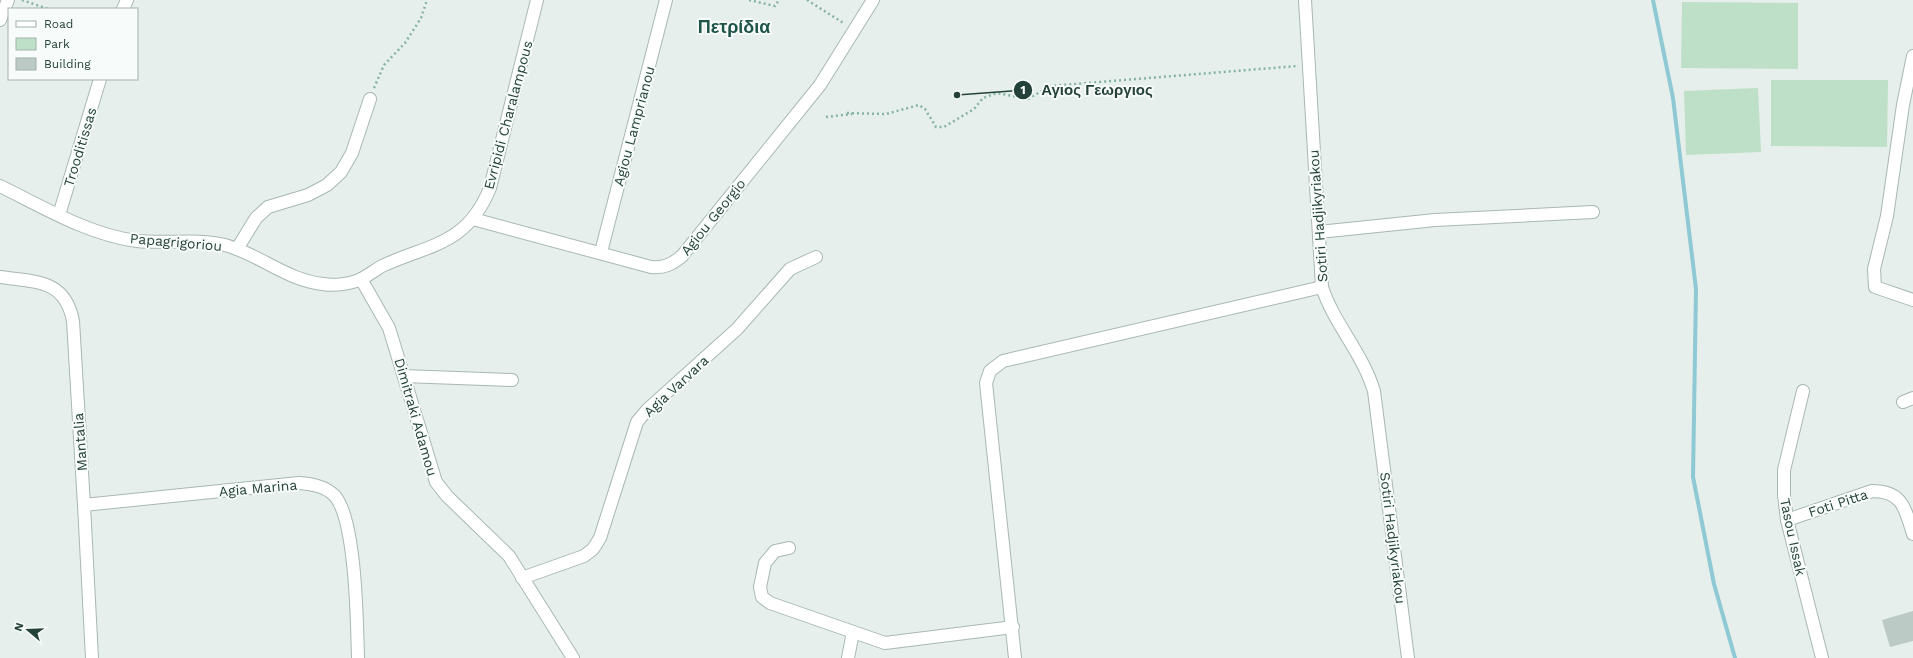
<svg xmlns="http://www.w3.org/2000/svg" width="1913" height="658" font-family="'Work Sans',sans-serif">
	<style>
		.green { fill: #bfe0c8 }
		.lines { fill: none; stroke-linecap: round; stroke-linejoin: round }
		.stream { stroke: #8ec9d4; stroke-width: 4 }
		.building { fill: #bbcac4 }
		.minor-casing { stroke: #a8b8b2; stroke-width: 14 }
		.path { stroke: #86b3a5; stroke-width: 2.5; stroke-dasharray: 2 3; stroke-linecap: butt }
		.minor { stroke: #fff; stroke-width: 12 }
		.labels { text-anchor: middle; stroke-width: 4; stroke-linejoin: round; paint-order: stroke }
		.street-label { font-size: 14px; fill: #24423a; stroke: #f7fbf9 }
		.district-label { font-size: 18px; font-weight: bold; fill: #1f5548; stroke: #f7fbf9 }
		.leader { fill: none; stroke: #24423a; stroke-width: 1.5 }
		.callout-dot { fill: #24423a; stroke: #f7fbf9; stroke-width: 1.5 }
		.mark-label { font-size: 12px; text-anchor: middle; font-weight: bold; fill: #fff }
		.callout-label { font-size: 15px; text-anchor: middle; font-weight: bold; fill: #24423a; stroke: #f7fbf9; stroke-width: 4; stroke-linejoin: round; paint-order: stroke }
	</style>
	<rect width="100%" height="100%" fill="#e6efeb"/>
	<!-- green -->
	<g class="green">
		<path d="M 1682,2 L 1798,3 L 1798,69 L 1681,68 Z"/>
		<path d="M 1771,80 L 1888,80 L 1887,147 L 1771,146 Z"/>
		<path d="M 1758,88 L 1761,152 L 1686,155 L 1684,91 Z"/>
	</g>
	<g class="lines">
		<!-- stream -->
		<path class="stream" d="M 1653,0 L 1673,98 L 1696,289 L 1693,477 L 1714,584 L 1735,658"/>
	</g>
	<!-- building -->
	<path class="building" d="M 1913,611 L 1913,641 L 1890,647 L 1882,620 Z"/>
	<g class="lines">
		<defs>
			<g id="minor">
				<path d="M 1305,0 L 1322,287 C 1334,324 1362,352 1374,391 L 1408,658"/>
				<path d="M 123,9 L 127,0"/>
				<path d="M 0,20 L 8,0"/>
				<path d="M 1913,56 L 1903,105 L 1887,216 L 1874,269 L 1875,287 L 1913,300"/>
				<path d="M 0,186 C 43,207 89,235 137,241 C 166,244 197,238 225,245 C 259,254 286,280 323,284 C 334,286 351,284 361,279 C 369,275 375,270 382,266 C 430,244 467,245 490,188 L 537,0"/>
				<path d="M 59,215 L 100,79"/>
				<path d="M 473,219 L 651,267 C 664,268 671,265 682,256 L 820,85 L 873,0"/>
				<path d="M 1319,232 L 1435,220 L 1593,212"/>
				<path d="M 237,249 L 256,218 L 268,207 L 308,195 L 327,185 L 341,172 L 352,153 L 370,99"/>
				<path d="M 601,252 L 666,0"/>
				<path d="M 0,277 C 35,282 65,279 73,321 L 84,505 L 92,658"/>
				<path d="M 361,279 L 389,328 L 436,482 L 447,496 L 509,556 L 573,658"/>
				<path d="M 404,376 L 512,380"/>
				<path d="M 1803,391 L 1784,470 L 1784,495 L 1787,520 L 1822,658"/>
				<path d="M 1903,402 L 1913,398"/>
				<path d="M 84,505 L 299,483 C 312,484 325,486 335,496 C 356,521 357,623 358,658"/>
				<path d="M 1787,520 L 1872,491 C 1903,491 1905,509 1913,534"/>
				<path d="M 789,548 L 775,551 L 765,563 L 760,587 L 762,597 L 770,603 L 885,643 L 1013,627"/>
				<path d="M 522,578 L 584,556 L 593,549 L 600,538 L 637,422 L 647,410 L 737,329 L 790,269 L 816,257"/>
				<path d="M 848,658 L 853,632"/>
				<path d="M 1015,658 L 986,383 L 990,371 L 1003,361 L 1322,287"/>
			</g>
		</defs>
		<!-- minor casing -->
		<use href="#minor" class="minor-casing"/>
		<!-- path -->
		<g class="path">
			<path d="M 22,0 L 48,9"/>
			<path d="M 749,0 L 775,6 L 779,0"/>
			<path d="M 807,0 L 845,24"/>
			<path d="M 374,88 L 384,65 L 405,43 L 421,18 L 427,0"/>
			<path d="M 847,113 L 886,114 L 919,105 L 925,109 L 936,127 L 944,127 L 974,109 L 983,98 L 997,93 L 1028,99 L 1050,86 L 1297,66"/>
			<path d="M 826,117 L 852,114"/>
		</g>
		<!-- minor -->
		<use href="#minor" class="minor"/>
	</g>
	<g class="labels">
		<!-- street labels -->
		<g class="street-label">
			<text transform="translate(508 115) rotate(-75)" y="5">Evripidi Charalampous</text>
			<text transform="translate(634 126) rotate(-75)" y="5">Agiou Lamprianou</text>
			<text transform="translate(80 147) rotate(-73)" y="5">Trooditissas</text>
			<text transform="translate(1318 216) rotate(-94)" y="5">Sotiri Hadjikyriakou</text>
			<text transform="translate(713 217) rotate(-51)" y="5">Agiou Georgio</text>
			<text transform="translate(176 242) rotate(5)" y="5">Papagrigoriou</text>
			<text transform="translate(676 386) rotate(-43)" y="5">Agia Varvara</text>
			<text transform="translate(416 417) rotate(74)" y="5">Dimitraki Adamou</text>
			<text transform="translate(80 442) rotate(-94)" y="5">Mantalia</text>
			<text transform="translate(258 488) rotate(-5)" y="5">Agia Marina</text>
			<text transform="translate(1838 503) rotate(-18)" y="5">Foti Pitta</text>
			<text transform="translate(1793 537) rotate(78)" y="5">Tasou Issak</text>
			<text transform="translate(1393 538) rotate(83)" y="5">Sotiri Hadjikyriakou</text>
		</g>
		<!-- district labels -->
		<g class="district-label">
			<text x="734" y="33">Πετρίδια</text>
		</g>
	</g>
	<!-- callouts -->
	<path class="leader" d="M957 95L1023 90"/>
	<g class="callout-dot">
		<circle cx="957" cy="95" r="4"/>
		<circle cx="1023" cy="90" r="10"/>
	</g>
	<g class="mark-label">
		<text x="1023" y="94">1</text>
	</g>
	<g class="callout-label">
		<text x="1097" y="95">Αγιος Γεωργιος</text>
	</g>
	<!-- legend -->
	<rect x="8" y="8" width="130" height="72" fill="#f7fbf9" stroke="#a3b1ad"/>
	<rect x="16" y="21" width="20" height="6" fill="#ffffff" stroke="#a3b1ad"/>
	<text x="44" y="28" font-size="12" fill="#24423a">Road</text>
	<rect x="16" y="38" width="20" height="12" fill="#bfe0c8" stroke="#a3b1ad"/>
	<text x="44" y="48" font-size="12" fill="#24423a">Park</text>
	<rect x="16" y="58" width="20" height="12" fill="#bbcac4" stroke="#a3b1ad"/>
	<text x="44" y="68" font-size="12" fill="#24423a">Building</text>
	<!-- north arrow -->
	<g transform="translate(28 630) rotate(289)" stroke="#f7fbf9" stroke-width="3" paint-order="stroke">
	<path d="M0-3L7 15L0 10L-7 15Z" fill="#24423a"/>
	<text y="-6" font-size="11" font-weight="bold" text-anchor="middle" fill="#24423a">N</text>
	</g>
</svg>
